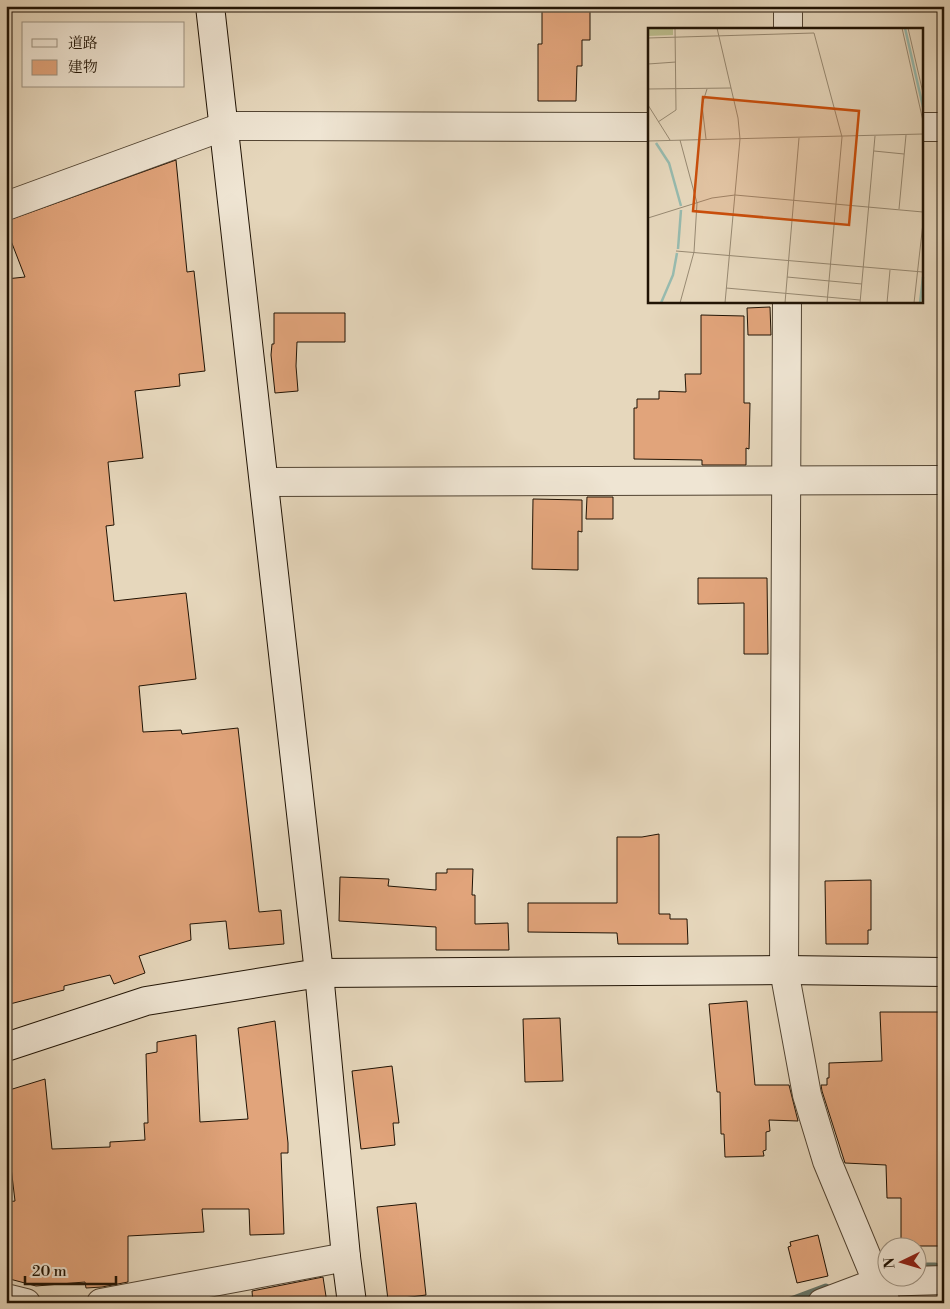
<svg xmlns="http://www.w3.org/2000/svg" width="950" height="1309" font-family="'Libre Bodoni','Noto Serif JP',serif">
	<style>
		.lines { fill: none; stroke-linecap: round; stroke-linejoin: round }
		.stream { stroke: #67776a; stroke-width: 9 }
		.building { fill: #e1a47b; stroke: #201304 }
		.street-casing { stroke: #524432; stroke-width: 30 }
		.secondary-casing { stroke: #201304; stroke-width: 30 }
		.street { stroke: #efe5d3; stroke-width: 28 }
		.secondary { stroke: #efe5d3; stroke-width: 28 }
		.inset-river { fill: none; stroke: #97baae; stroke-width: 2.5 }
		.inset-road { fill: none; stroke: #978972; stroke-width: 1 }
		.view { fill: #ca4e0b; fill-opacity: 0.15; stroke: #ca4e0b; stroke-width: 2.5 }
		.inset-edge { fill: none; stroke: #201304; stroke-width: 2.5 }
	</style>
	<rect width="100%" height="100%" fill="#e6d7bc"/>
	<filter id="stains"><feTurbulence type="fractalNoise" baseFrequency=".004" numOctaves="4"/><feColorMatrix values="0 0 0 0 .2 0 0 0 0 .09 0 0 0 0 .02 0 0 0 .5 -.17"/></filter>
	<radialGradient id="worn" r=".72"><stop offset=".6" stop-color="#630" stop-opacity="0"/><stop offset="1" stop-color="#630" stop-opacity=".3"/></radialGradient>
	<g class="lines">
		<!-- stream -->
		<g class="stream">
			<path d="M 918,1267 L 935,1267"/>
			<path d="M 786,1303 L 826,1288"/>
		</g>
	</g>
	<!-- building -->
	<g class="building">
		<path d="M 542,6 L 590,6 L 590,40 L 582,40 L 582,66 L 577,66 L 576,101 L 538,101 L 538,44 L 542,44 Z"/>
		<path d="M 176,160 L 187,272 L 194,271 L 205,371 L 179,374 L 180,386 L 135,391 L 143,458 L 108,462 L 114,525 L 106,526 L 114,601 L 186,593 L 196,679 L 139,686 L 143,732 L 181,730 L 182,734 L 238,728 L 259,912 L 281,910 L 284,944 L 229,949 L 226,921 L 190,924 L 191,940 L 139,956 L 145,973 L 114,984 L 110,975 L 64,986 L 64,990 L 6,1005 L 6,279 L 25,277 L 6,228 L 6,221 Z"/>
		<path d="M 770,307 L 771,335 L 748,335 L 747,308 Z"/>
		<path d="M 274,313 L 345,313 L 345,342 L 297,342 L 296,366 L 298,391 L 275,393 L 271,355 L 272,344 L 274,344 Z"/>
		<path d="M 701,315 L 744,316 L 744,403 L 750,403 L 749,449 L 746,448 L 746,465 L 702,465 L 702,460 L 634,459 L 634,408 L 637,408 L 637,399 L 659,399 L 659,391 L 686,392 L 685,374 L 701,374 Z"/>
		<path d="M 587,497 L 613,497 L 613,519 L 586,519 Z"/>
		<path d="M 533,499 L 582,500 L 582,532 L 578,531 L 578,570 L 532,569 Z"/>
		<path d="M 698,578 L 767,578 L 768,654 L 744,654 L 744,603 L 698,604 Z"/>
		<path d="M 659,834 L 659,914 L 670,914 L 670,919 L 687,919 L 688,944 L 618,944 L 617,933 L 528,932 L 528,903 L 617,903 L 617,837 L 642,837 Z"/>
		<path d="M 447,869 L 473,869 L 472,895 L 475,895 L 475,924 L 508,923 L 509,950 L 436,950 L 436,927 L 339,921 L 340,877 L 389,879 L 388,886 L 436,890 L 436,873 L 447,873 Z"/>
		<path d="M 871,880 L 871,930 L 868,930 L 868,944 L 826,944 L 825,881 Z"/>
		<path d="M 747,1001 L 755,1085 L 789,1085 L 798,1121 L 769,1120 L 770,1131 L 766,1132 L 766,1150 L 763,1151 L 764,1156 L 725,1157 L 724,1134 L 721,1134 L 720,1092 L 717,1092 L 709,1004 Z"/>
		<path d="M 880,1012 L 944,1012 L 944,1246 L 901,1246 L 901,1198 L 887,1198 L 886,1165 L 845,1163 L 822,1091 L 821,1085 L 827,1085 L 827,1078 L 829,1078 L 829,1063 L 882,1061 Z"/>
		<path d="M 560,1018 L 563,1081 L 525,1082 L 523,1019 Z"/>
		<path d="M 275,1021 L 288,1143 L 288,1153 L 281,1153 L 284,1234 L 250,1235 L 249,1209 L 202,1209 L 204,1232 L 128,1236 L 128,1282 L 102,1287 L 86,1288 L 85,1282 L 36,1286 L 6,1278 L 7,1202 L 15,1201 L 6,1125 L 6,1091 L 45,1079 L 52,1149 L 110,1147 L 110,1142 L 145,1140 L 144,1123 L 148,1123 L 146,1054 L 157,1052 L 157,1042 L 196,1035 L 200,1122 L 248,1119 L 238,1028 Z"/>
		<path d="M 392,1066 L 399,1123 L 393,1123 L 395,1145 L 361,1149 L 352,1071 Z"/>
		<path d="M 416,1203 L 426,1295 L 388,1300 L 377,1207 Z"/>
		<path d="M 818,1235 L 828,1276 L 797,1283 L 788,1247 L 791,1246 L 790,1242 Z"/>
		<path d="M 323,1277 L 327,1303 L 253,1303 L 252,1291 Z"/>
	</g>
	<g class="lines">
		<defs>
			<g id="street">
				<path d="M 788,6 L 788,29"/>
				<path d="M 921,127 L 944,127"/>
				<path d="M 6,206 L 225,126 L 649,127"/>
				<path d="M 787,301 L 784,970 L 807,1095 L 827,1161 L 886,1303"/>
				<path d="M 264,482 L 944,480"/>
				<path d="M 6,1298 L 26,1303"/>
				<path d="M 101,1303 L 346,1257"/>
				<path d="M 822,1303 L 878,1282 L 944,1280"/>
			</g>
			<g id="secondary">
				<path d="M 210,6 L 319,973 L 346,1257 L 352,1303"/>
				<path d="M 6,1047 L 146,1001 L 319,973 L 784,970 L 944,972"/>
			</g>
		</defs>
		<!-- street casing -->
		<use href="#street" class="street-casing"/>
		<!-- secondary casing -->
		<use href="#secondary" class="secondary-casing"/>
		<!-- street -->
		<use href="#street" class="street"/>
		<!-- secondary -->
		<use href="#secondary" class="secondary"/>
	</g>
	<!-- overview -->
	<g transform="translate(648 28)">
		<rect width="275" height="275" fill="#e6d7bc"/>
		<path d="M 0,0 L 25,0 L 25,7 L 0,8 Z" fill="#bbbd8d"/>
		<path class="inset-river" d="M 257,0 L 275,79M 8,115 L 21,135 L 33,178M 30,221 L 33,182M 13,275 L 25,247 L 29,225M 272,275 L 275,249"/>
		<path class="inset-road" d="M 69,0 L 90,90 L 92,111 L 77,275M 254,0 L 275,93M 260,0 L 275,65M 0,10 L 166,5 L 194,109 L 179,275M 0,36 L 28,34M 0,61 L 83,60M 0,77 L 22,112M 10,94 L 28,82 L 27,0M 58,111 L 54,77 L 59,61M 32,112 L 49,175 L 46,224 L 32,275M 0,113 L 275,106M 226,123 L 256,126M 251,181 L 258,107M 0,190 L 64,170 L 87,167 L 275,184M 28,223 L 275,244M 139,249 L 214,256M 78,260 L 212,272M 137,275 L 151,110M 212,275 L 227,108M 239,275 L 242,242M 266,275 L 275,195"/>
		<path class="view" d="M 55,69 L 211,83 L 201,197 L 45,183 Z"/>
		<rect width="275" height="275" class="inset-edge"/>
	</g>
	<!-- margin -->
	<rect width="950" height="1309" fill="none" stroke="#e6d7bc" stroke-width="25"/>
	<rect x="8" y="8" width="935" height="1294" fill="none" stroke="#201304" stroke-width="2.5"/>
	<rect x="12" y="12" width="925" height="1284" fill="none" stroke="#201304"/>
	<!-- legend -->
	<rect x="22" y="22" width="162" height="65" fill="#efe5d3" stroke="#9c9180"/>
	<rect x="32" y="39" width="25" height="8" fill="#efe5d3" stroke="#9c9180"/>
	<text x="68" y="48" font-size="15" fill="#201304">道路</text>
	<rect x="32" y="60" width="25" height="15" fill="#e1a47b" stroke="#9c9180"/>
	<text x="68" y="72" font-size="15" fill="#201304">建物</text>
	<!-- north arrow -->
	<g transform="translate(902 1262) rotate(265)"><circle r="24" fill="#efe5d3" stroke="#9c9180"/>
	<path d="M0-4L9 19L0 12L-9 19Z" fill="#8f2418"/>
	<text y="-8" font-size="14" font-weight="bold" text-anchor="middle" fill="#201304">N</text>
	</g>
	<!-- scale -->
	<path d="M25 1276v8h91v-8" fill="none" stroke="#201304" stroke-width="2.5"/>
	<text x="32" y="1276" font-size="15" fill="#201304" stroke="#efe5d3" stroke-width="4" paint-order="stroke">20 m</text>
	<rect width="100%" height="100%" filter="url(#stains)"/>
	<rect width="100%" height="100%" fill="url(#worn)"/>
</svg>
